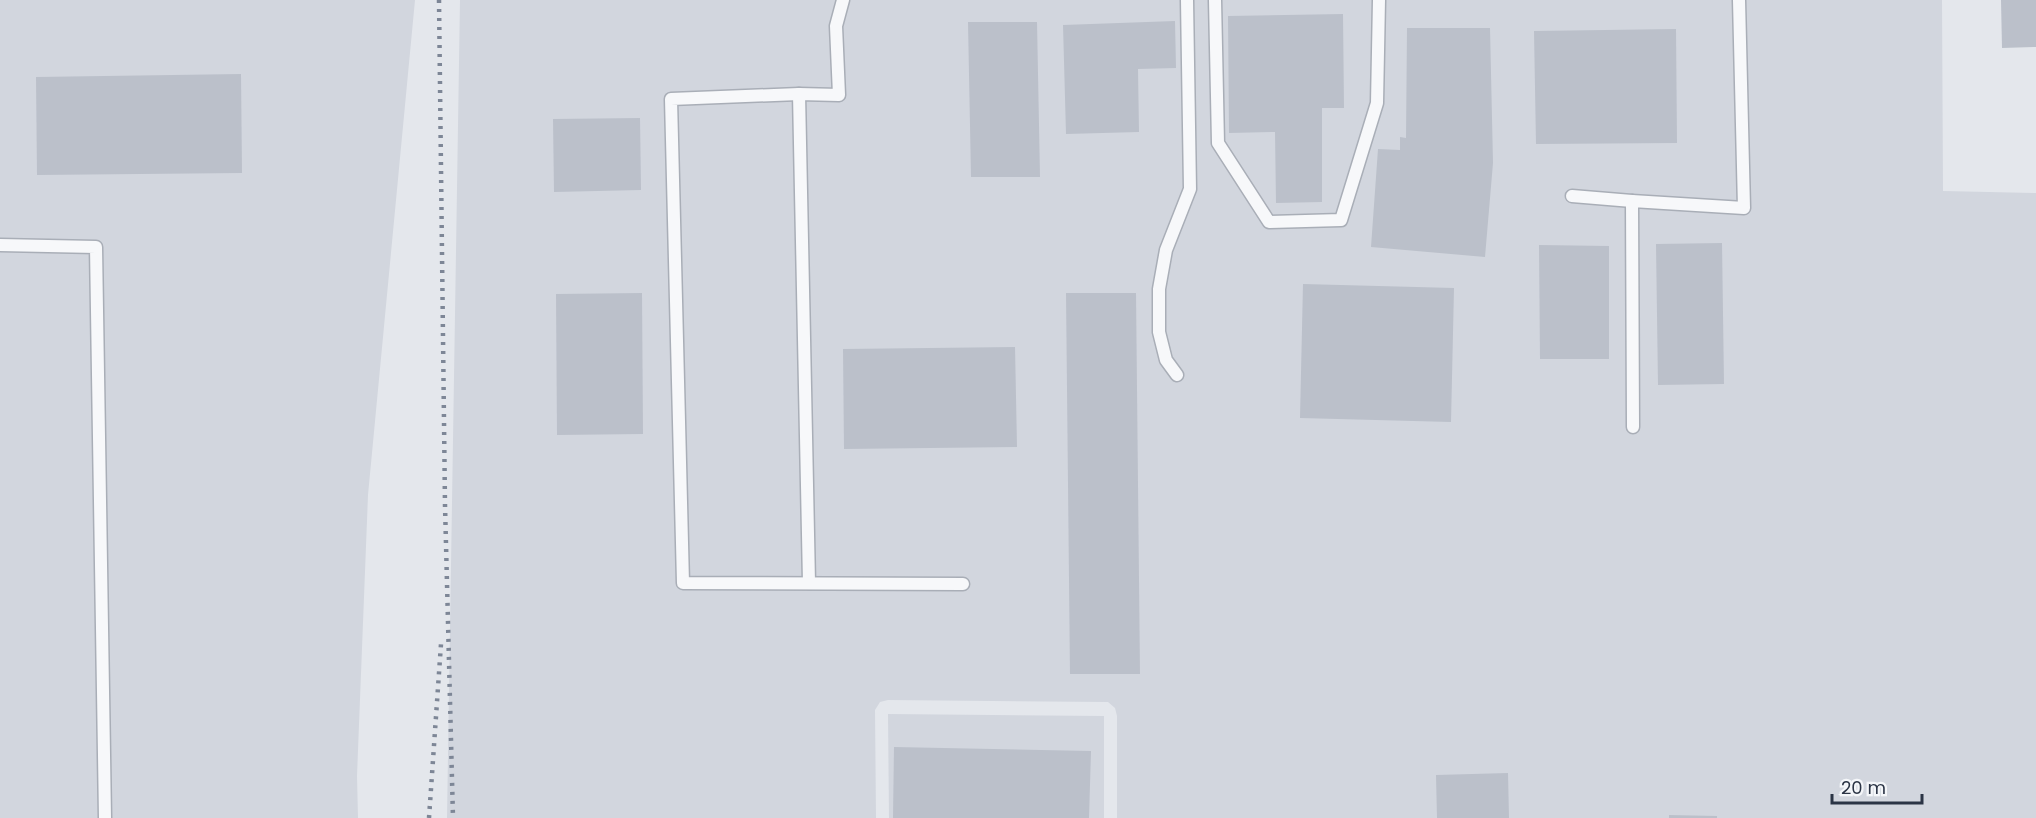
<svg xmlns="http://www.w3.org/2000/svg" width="2036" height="818" font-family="Poppins,sans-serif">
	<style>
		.built { fill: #d2d6de }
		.building { fill: #bbc0ca }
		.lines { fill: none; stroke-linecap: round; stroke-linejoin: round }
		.lane-casing { stroke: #a9aeb7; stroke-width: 15 }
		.lane { stroke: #f7f8fa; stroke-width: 12 }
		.rail { stroke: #7d8696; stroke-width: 4.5; stroke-dasharray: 3 6; stroke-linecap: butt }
	</style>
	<rect width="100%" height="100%" fill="#e4e7ec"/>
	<!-- built -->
	<g class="built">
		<path d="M 0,0 L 415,0 L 368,495 L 357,776 L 358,818 L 0,818 Z"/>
		<path d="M 460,0 L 1942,0 L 1943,191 L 2036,193 L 2036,818 L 1117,818 L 1117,716 L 1115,708 L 1108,702 L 888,700 L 880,702 L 875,710 L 876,818 L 447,818 Z"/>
		<path d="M 888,714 L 1104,716 L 1104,818 L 889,818 Z"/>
	</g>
	<!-- building -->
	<g class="building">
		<path d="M 2001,0 L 2036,0 L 2036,47 L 2002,48 Z"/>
		<path d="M 1343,14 L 1344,108 L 1322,108 L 1322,202 L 1276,203 L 1275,132 L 1229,133 L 1228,16 Z"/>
		<path d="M 1175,21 L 1176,68 L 1138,69 L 1139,132 L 1066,134 L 1063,25 Z"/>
		<path d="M 968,22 L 1037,22 L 1040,177 L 971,177 Z"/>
		<path d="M 1407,28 L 1490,28 L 1493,163 L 1485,257 L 1371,247 L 1378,149 L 1400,150 L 1400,137 L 1406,138 Z"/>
		<path d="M 1676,29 L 1677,143 L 1536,144 L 1534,31 Z"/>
		<path d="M 241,74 L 242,173 L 37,175 L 36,77 Z"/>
		<path d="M 640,118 L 641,190 L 554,192 L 553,119 Z"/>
		<path d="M 1722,243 L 1724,384 L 1658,385 L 1656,244 Z"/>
		<path d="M 1539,245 L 1609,246 L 1609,359 L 1540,359 Z"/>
		<path d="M 1303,284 L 1454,288 L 1451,422 L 1300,418 Z"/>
		<path d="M 642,293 L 643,434 L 557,435 L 556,294 Z"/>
		<path d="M 1066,293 L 1136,293 L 1140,674 L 1070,674 Z"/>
		<path d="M 1015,347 L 1017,447 L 844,449 L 843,349 Z"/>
		<path d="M 894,747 L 1091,751 L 1089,818 L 893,818 Z"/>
		<path d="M 1508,773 L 1509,818 L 1437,818 L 1436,775 Z"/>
		<path d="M 1669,815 L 1717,816 L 1717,818 L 1669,818 Z"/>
	</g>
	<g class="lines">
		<defs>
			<g id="lane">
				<path d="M 843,0 L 836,26 L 839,95 L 799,94 L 671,99 L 683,583 L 963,584"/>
				<path d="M 1215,0 L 1218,143 L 1269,222 L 1341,220 L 1377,103 L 1379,0"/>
				<path d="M 799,94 L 809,583"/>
				<path d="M 1572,196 L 1632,201"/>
				<path d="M 0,245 L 96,247 L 105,818"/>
				<path d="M 1177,375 L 1166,360 L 1159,332 L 1159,289 L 1166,250 L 1190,189 L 1187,0"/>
				<path d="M 1633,427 L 1632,201 L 1744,208 L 1739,0"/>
			</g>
		</defs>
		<!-- lane casing -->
		<use href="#lane" class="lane-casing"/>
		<!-- lane -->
		<use href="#lane" class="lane"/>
		<!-- rail -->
		<g class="rail">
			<path d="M 439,0 L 445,505 L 453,818"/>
			<path d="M 429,818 L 441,644"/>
		</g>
	</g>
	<!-- scale -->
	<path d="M1832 794v9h90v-9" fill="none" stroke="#2b3445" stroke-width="3"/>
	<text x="1841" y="794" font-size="18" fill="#2b3445" stroke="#f4f6f9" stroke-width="4.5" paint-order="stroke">20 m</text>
</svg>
